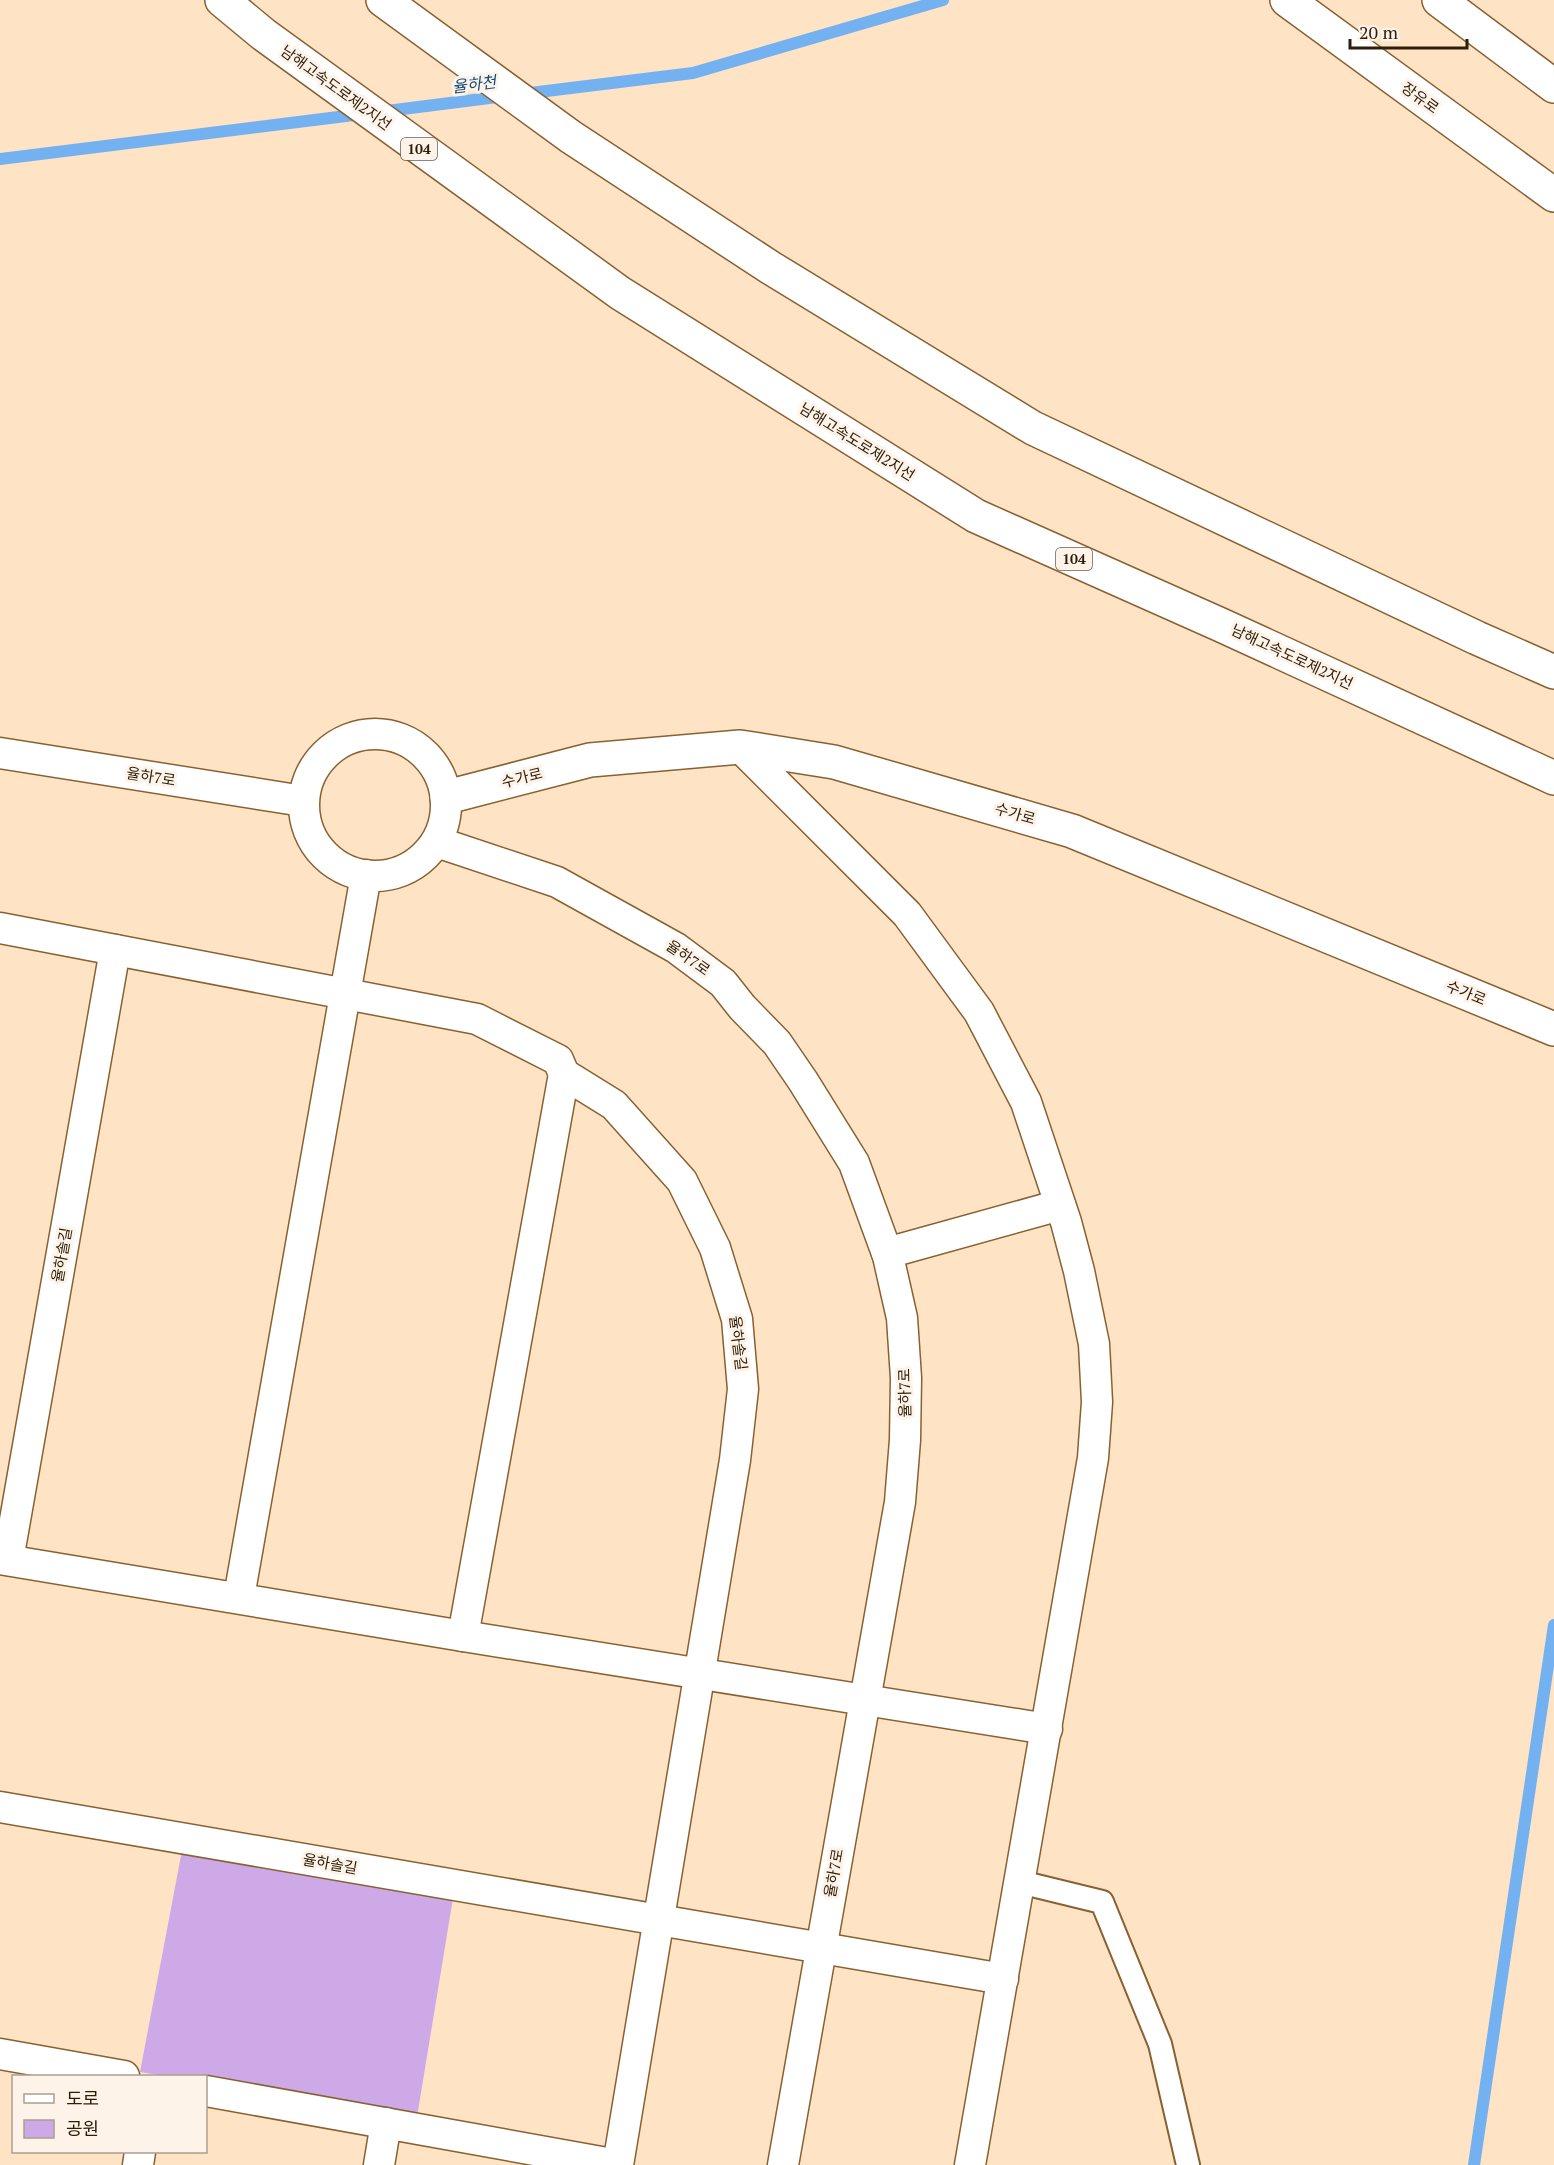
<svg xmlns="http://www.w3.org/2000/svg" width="1554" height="2165" font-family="'PT Serif','Noto Sans KR',serif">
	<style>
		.green { fill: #cda9e8 }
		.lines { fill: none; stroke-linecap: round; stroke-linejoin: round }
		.stream { stroke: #73b1f0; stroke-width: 12 }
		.pedestrian-casing { stroke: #896131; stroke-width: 26 }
		.minor-casing { stroke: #896131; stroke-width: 33 }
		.tertiary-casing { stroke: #896131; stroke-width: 36 }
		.secondary-casing { stroke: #896131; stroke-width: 36 }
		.motorway-casing { stroke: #896131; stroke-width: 36 }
		.pedestrian { stroke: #fff; stroke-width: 22 }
		.minor { stroke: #fff; stroke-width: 30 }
		.tertiary { stroke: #fff; stroke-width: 33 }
		.secondary { stroke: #fff; stroke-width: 33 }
		.motorway { stroke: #fff; stroke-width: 33 }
		.labels { text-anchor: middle; stroke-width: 6; stroke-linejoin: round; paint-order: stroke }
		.shield { fill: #fdf3e9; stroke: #6c5e4c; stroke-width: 1.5 }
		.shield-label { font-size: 14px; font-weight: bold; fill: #2e1e09 }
		.street-label { font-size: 15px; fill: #2e1e09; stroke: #fdf3e9 }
		.water-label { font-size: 16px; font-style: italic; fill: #134c7e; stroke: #fdf3e9 }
	</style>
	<rect width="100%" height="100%" fill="#fee3c5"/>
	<!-- green -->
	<path class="green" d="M 183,1845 L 454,1892 L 416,2123 L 206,2084 L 206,2076 L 165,2076 L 140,2072 Z"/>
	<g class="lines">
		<!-- stream -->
		<g class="stream">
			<path d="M 522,94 L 693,73 L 943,0"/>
			<path d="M 379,112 L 505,96"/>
			<path d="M 0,159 L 362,114"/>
			<path d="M 1474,2165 L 1554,1625"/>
		</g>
		<defs>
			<path id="pedestrian" d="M 1020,1882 L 1102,1902 L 1160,2044 L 1188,2165"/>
			<g id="minor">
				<circle cx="375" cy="805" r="71"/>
				<path d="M 740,747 L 907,914 L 979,1012 L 1026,1102 L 1066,1222 L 1079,1271 L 1094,1344 L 1097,1402 L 1093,1458 L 970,2165"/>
				<path d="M 0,753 L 303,801"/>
				<path d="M 437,842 L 557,882 L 676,948 L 723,983 L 742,1007 L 777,1043 L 803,1081 L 854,1163 L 888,1256 L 902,1318 L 906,1378 L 905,1440 L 900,1502 L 783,2165"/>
				<path d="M 0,928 L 477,1019 L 558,1060 L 564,1074 L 614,1105 L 682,1181 L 715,1248 L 737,1319 L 743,1389 L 735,1460 L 618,2165"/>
				<path d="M 887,1253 L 1060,1205"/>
				<path d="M 0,1559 L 463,1636 L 1047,1729"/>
				<path d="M 8,1560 L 115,950"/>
				<path d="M 239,1597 L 366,875"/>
				<path d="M 463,1636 L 564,1074"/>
				<path d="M 0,1807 L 1003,1979"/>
				<path d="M 0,2054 L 124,2076"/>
				<path d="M 206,2091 L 618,2165"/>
				<path d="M 138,2165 L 140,2152"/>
				<path d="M 379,2165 L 386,2123"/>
			</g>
			<path id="tertiary" d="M 447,797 L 590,760 L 740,747 L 834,762 L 1072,831 L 1554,1029"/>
			<g id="secondary">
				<path d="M 1287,0 L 1554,195"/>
				<path d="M 1439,0 L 1554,86"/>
			</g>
			<g id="motorway">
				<path d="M 222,0 L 263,34 L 620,293 L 976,516 L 1221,625 L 1554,778"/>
				<path d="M 383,0 L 571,137 L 771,268 L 1033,428 L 1477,638 L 1554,672"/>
			</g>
		</defs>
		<!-- pedestrian casing -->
		<use href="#pedestrian" class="pedestrian-casing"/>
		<!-- minor casing -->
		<use href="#minor" class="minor-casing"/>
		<!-- tertiary casing -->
		<use href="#tertiary" class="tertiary-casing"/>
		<!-- secondary casing -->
		<use href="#secondary" class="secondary-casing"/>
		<!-- motorway casing -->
		<use href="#motorway" class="motorway-casing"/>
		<!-- pedestrian -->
		<use href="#pedestrian" class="pedestrian"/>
		<!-- minor -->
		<use href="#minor" class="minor"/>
		<!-- tertiary -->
		<use href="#tertiary" class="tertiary"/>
		<!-- secondary -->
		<use href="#secondary" class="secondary"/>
		<!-- motorway -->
		<use href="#motorway" class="motorway"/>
	</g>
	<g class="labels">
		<!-- shield labels -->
		<g class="shield">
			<rect x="401" y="138" width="36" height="22" rx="4.5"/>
			<rect x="1056" y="548" width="36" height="22" rx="4.5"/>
		</g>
		<g class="shield-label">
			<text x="419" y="154">104</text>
			<text x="1074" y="564">104</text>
		</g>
		<!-- street labels -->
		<g class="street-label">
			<text transform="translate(336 88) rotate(36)" y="5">남해고속도로제2지선</text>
			<text transform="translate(1420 98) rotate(36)" y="5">장유로</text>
			<text transform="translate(857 442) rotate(32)" y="5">남해고속도로제2지선</text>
			<text transform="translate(1292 657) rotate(25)" y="5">남해고속도로제2지선</text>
			<text transform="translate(151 777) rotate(9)" y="5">율하7로</text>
			<text transform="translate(522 778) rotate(-14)" y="5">수가로</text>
			<text transform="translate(1015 814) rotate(16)" y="5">수가로</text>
			<text transform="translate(688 958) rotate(35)" y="5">율하7로</text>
			<text transform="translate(1466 993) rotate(22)" y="5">수가로</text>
			<text transform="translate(62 1255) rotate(-80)" y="5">율하솔길</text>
			<text transform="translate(738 1343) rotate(83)" y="5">율하솔길</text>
			<text transform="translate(905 1393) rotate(-91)" y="5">율하7로</text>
			<text transform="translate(330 1864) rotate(10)" y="5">율하솔길</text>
			<text transform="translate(834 1873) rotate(-80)" y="5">율하7로</text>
		</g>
		<!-- water labels -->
		<g class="water-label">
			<text transform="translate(474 84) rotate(-7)" y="6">율하천</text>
		</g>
	</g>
	<!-- legend -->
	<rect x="12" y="2075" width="195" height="78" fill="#fdf3e9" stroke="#aa9e8f" stroke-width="1.5"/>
	<rect x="24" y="2094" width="30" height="9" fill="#ffffff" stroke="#aa9e8f" stroke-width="1.5"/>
	<text x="66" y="2105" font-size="18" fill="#2e1e09">도로</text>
	<rect x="24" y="2120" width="30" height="18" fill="#cda9e8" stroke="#aa9e8f" stroke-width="1.5"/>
	<text x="66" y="2135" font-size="18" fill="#2e1e09">공원</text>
	<!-- scale -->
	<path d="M1350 39v9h117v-9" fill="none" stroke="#2e1e09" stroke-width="3"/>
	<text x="1359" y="39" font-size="18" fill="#2e1e09" stroke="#fdf3e9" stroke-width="4.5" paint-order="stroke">20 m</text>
</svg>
